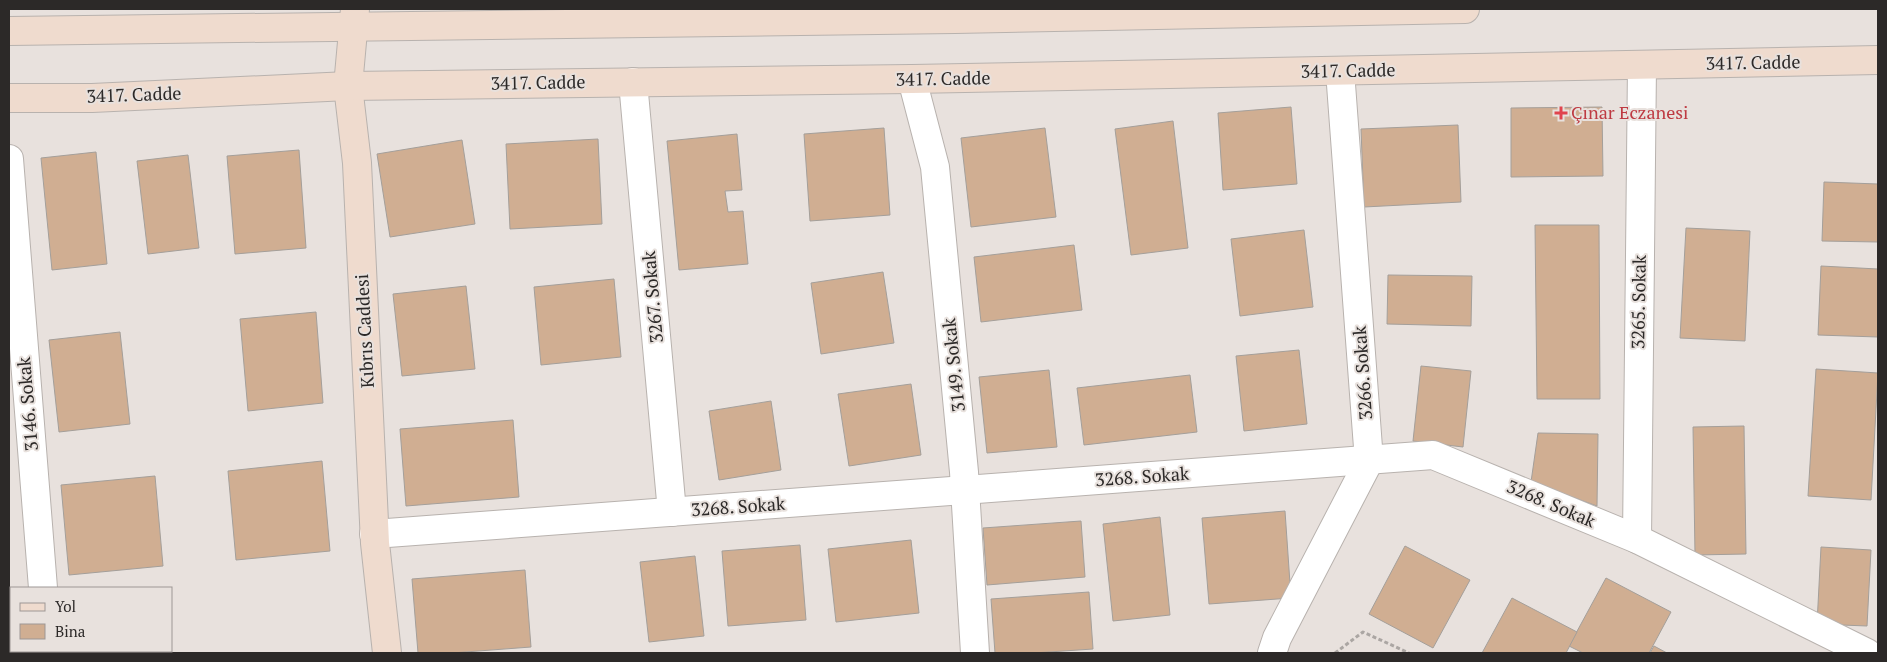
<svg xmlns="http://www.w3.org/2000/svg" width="1887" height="662" font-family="'PT Serif',serif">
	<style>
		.building { fill: #d0ae92; stroke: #a49f9a }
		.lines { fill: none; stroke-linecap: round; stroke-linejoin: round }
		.street-casing { stroke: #b8b2ae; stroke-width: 30 }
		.secondary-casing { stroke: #b8b2ae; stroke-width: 30 }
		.path { stroke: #aba6a3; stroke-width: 3; stroke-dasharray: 4 2.5; stroke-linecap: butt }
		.street { stroke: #fff; stroke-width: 28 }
		.secondary { stroke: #efdbce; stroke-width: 28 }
		.health-dot { fill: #e0444e; stroke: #e8e1dd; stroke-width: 2 }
		.labels { text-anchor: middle; stroke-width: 4; stroke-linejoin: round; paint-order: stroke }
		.street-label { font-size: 18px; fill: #2c2928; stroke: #e8e1dd }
		.health-label { font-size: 18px; fill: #be3a42; stroke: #e8e1dd; text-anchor: start }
	</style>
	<rect width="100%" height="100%" fill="#e8e1dd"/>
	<!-- building -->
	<g class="building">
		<path d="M 1291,107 L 1297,184 L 1223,190 L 1218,113 Z"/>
		<path d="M 1602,107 L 1603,176 L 1511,177 L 1511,108 Z"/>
		<path d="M 1173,121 L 1188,248 L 1131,255 L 1115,129 Z"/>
		<path d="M 1458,125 L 1461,202 L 1364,207 L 1361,129 Z"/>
		<path d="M 884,128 L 890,215 L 810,221 L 804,134 Z"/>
		<path d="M 1045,128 L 1056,217 L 971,227 L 961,138 Z"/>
		<path d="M 737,134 L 742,190 L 725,191 L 728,212 L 743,211 L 748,264 L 679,270 L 667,141 Z"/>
		<path d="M 598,139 L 602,224 L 510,229 L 506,144 Z"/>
		<path d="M 462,140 L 475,224 L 390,237 L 377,154 Z"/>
		<path d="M 299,150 L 306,248 L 235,254 L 227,156 Z"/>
		<path d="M 96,152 L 107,264 L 52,270 L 41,158 Z"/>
		<path d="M 188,155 L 199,248 L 148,254 L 137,161 Z"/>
		<path d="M 1824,182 L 1878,184 L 1878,242 L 1822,241 Z"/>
		<path d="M 1535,225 L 1599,225 L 1600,399 L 1537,399 Z"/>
		<path d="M 1686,228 L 1750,231 L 1745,341 L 1680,338 Z"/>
		<path d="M 1304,230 L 1313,307 L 1240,316 L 1231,239 Z"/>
		<path d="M 1074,245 L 1082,310 L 981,322 L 974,257 Z"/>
		<path d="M 1821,266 L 1878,269 L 1878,337 L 1818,335 Z"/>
		<path d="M 883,272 L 894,343 L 821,354 L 811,283 Z"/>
		<path d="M 1388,275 L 1472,276 L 1471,326 L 1387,324 Z"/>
		<path d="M 614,279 L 621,357 L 541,365 L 534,287 Z"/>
		<path d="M 466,286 L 475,369 L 402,376 L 393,294 Z"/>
		<path d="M 316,312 L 323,403 L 248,411 L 240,319 Z"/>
		<path d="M 120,332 L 130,424 L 59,432 L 49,340 Z"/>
		<path d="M 1299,350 L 1307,424 L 1244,431 L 1236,356 Z"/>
		<path d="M 1421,366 L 1471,371 L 1463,447 L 1413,441 Z"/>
		<path d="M 1816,369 L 1878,373 L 1871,500 L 1808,496 Z"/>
		<path d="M 1049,370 L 1057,447 L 987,453 L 979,377 Z"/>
		<path d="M 1190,375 L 1197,432 L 1084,445 L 1077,388 Z"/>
		<path d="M 911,384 L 921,455 L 849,466 L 838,394 Z"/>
		<path d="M 771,401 L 781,470 L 719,480 L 709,411 Z"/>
		<path d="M 513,420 L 519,497 L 406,506 L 400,429 Z"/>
		<path d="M 1744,426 L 1746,554 L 1695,555 L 1693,427 Z"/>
		<path d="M 1538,433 L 1598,434 L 1597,506 L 1531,482 Z"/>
		<path d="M 322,461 L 330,551 L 236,560 L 228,471 Z"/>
		<path d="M 155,476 L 163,566 L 69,575 L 61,485 Z"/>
		<path d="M 1285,511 L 1291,598 L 1209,604 L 1202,518 Z"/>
		<path d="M 1160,517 L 1170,615 L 1113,621 L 1103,524 Z"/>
		<path d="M 1081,521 L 1085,577 L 987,585 L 983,528 Z"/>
		<path d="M 911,540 L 919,613 L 836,622 L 828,549 Z"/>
		<path d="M 800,545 L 806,620 L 728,626 L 722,551 Z"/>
		<path d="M 1405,546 L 1470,580 L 1433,648 L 1369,614 Z"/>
		<path d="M 1821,547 L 1871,550 L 1867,626 L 1817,624 Z"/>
		<path d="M 695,556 L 704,636 L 649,642 L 640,562 Z"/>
		<path d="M 525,570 L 531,647 L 452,653 L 418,653 L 412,579 Z"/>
		<path d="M 1606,578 L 1671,612 L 1649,653 L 1583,653 L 1569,646 Z"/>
		<path d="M 1089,592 L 1093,649 L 1034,653 L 995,653 L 991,599 Z"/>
		<path d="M 1512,598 L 1577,632 L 1566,653 L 1482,653 Z"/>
		<path d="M 1654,646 L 1667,653 L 1650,653 Z"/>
	</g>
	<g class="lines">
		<defs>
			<g id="street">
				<path d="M 912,79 L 935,167 L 964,472 L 975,653"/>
				<path d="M 633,82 L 672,512"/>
				<path d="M 9,159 L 43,588"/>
				<path d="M 374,534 L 1433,455 L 1637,539 L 1867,653"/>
				<path d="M 1637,539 L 1642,65"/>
				<path d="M 48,651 L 48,653"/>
				<path d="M 1272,653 L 1277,638 L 1369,461 L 1340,71"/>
			</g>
			<g id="secondary">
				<path d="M 355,9 L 348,86 L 357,163 L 375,543 L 387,653"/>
				<path d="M 9,31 L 955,19 L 1465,9"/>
				<path d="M 9,98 L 92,98 L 348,86 L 912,79 L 1878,60"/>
			</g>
		</defs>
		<!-- street casing -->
		<use href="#street" class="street-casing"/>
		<!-- secondary casing -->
		<use href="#secondary" class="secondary-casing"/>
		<!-- path -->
		<path class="path" d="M 1335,653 L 1363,632 L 1409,653"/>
		<!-- street -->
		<use href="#street" class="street"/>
		<!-- secondary -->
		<use href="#secondary" class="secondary"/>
	</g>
	<!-- markers -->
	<path class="health-dot" d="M1558.5 105.5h5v5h5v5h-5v5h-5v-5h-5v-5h5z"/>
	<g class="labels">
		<!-- street labels -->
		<g class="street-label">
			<text transform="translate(1753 63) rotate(-1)" y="6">3417. Cadde</text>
			<text transform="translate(1348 71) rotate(-1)" y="6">3417. Cadde</text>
			<text transform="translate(943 79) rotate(-1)" y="6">3417. Cadde</text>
			<text transform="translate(538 83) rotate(-1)" y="6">3417. Cadde</text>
			<text transform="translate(134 95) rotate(-2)" y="6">3417. Cadde</text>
			<text transform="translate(653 297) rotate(-95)" y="6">3267. Sokak</text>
			<text transform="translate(1639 302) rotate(-89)" y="6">3265. Sokak</text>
			<text transform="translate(365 331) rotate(-93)" y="6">Kıbrıs Caddesi</text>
			<text transform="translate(954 365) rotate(-96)" y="6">3149. Sokak</text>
			<text transform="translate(1363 373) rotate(-94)" y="6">3266. Sokak</text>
			<text transform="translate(28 404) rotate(-95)" y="6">3146. Sokak</text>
			<text transform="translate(1142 477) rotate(-4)" y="6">3268. Sokak</text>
			<text transform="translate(1551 504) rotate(23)" y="6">3268. Sokak</text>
			<text transform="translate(738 507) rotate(-4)" y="6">3268. Sokak</text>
		</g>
		<!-- health labels -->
		<g class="health-label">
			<text x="1571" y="119">Çınar Eczanesi</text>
		</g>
	</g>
	<!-- border -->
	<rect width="1887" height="662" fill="none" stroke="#2c2928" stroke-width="20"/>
	<!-- legend -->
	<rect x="10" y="587" width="162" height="65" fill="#e8e1dd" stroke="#9d9795"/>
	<rect x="20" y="603" width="25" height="8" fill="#efdbce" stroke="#9d9795"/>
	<text x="55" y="612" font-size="15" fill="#2c2928">Yol</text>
	<rect x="20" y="624" width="25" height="15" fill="#d0ae92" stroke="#9d9795"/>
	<text x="55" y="637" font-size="15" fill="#2c2928">Bina</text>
</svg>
